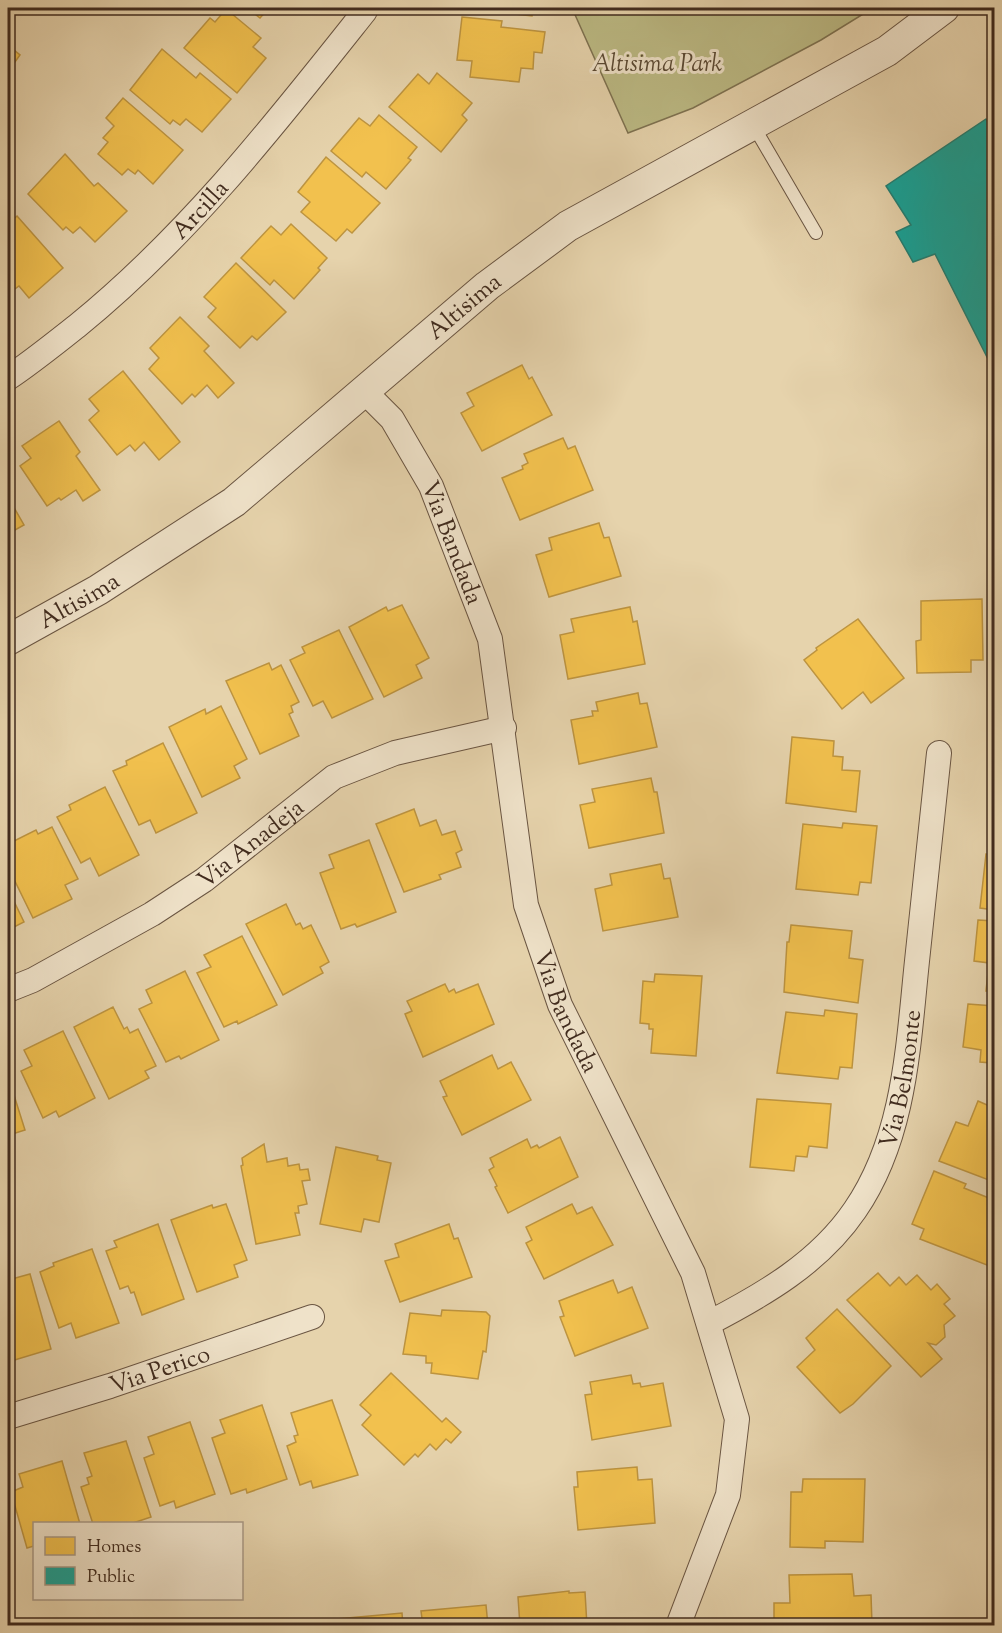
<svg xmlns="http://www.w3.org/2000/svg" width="1002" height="1633" font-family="'Sorts Mill Goudy',serif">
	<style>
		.green { fill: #bcba84; stroke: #7e7251; stroke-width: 1.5 }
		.homes { fill: #f2c14e; stroke: #bd9440; stroke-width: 1.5 }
		.public { fill: #17a398; stroke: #237f73; stroke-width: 1.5 }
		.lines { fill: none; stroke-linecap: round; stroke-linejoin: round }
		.service-casing { stroke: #6a5542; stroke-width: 14 }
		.minor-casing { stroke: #6a5542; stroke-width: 26 }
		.tertiary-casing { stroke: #6a5542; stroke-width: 32 }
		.service { stroke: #efe2c9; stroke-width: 12 }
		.minor { stroke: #efe2c9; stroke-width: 24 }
		.tertiary { stroke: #efe2c9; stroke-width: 30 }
		.labels { text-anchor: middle; stroke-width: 6; stroke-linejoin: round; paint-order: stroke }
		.park-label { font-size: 24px; font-style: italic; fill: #594832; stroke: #efe2c9 }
		.street-label { font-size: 24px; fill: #402b1e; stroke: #efe2c9 }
	</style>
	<rect width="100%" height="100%" fill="#e6d3ac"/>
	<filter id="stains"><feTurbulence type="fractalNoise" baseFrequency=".00333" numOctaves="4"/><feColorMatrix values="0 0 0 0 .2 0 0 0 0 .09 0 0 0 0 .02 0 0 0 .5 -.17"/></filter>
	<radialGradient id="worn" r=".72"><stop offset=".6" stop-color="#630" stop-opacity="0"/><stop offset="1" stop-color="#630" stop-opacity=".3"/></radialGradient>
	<!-- green -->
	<path class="green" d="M 572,8 L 873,8 L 821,40 L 693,108 L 628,133 Z"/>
	<!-- homes -->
	<g class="homes">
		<path d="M 247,8 L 269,8 L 260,18 Z"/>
		<path d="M 463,8 L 533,8 L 532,16 Z"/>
		<path d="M 226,9 L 261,38 L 253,47 L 266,58 L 237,93 L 184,48 L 210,18 L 215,22 Z"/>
		<path d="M 462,17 L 502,21 L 501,27 L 545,32 L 542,53 L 534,52 L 533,69 L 521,68 L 519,82 L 470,77 L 472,61 L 457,60 Z"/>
		<path d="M 8,45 L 20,55 L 8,72 Z"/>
		<path d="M 162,49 L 196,78 L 200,73 L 231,99 L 202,132 L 186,119 L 180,125 L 173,120 L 170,124 L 130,90 Z"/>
		<path d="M 437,73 L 472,103 L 462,115 L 467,120 L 441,152 L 389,107 L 418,74 L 429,84 Z"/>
		<path d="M 123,98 L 183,150 L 153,184 L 138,170 L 135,174 L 128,169 L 122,175 L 98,154 L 108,142 L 103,138 L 114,126 L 106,118 Z"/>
		<path d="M 379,115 L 417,147 L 408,158 L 411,160 L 386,189 L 366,172 L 362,177 L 331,151 L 359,118 L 370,126 Z"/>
		<path d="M 65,154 L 94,186 L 98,183 L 127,211 L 95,242 L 80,227 L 73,233 L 66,227 L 63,230 L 28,194 Z"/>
		<path d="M 326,157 L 380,203 L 352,233 L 347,229 L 336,241 L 301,212 L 310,202 L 298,192 Z"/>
		<path d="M 17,216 L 63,268 L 29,298 L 19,286 L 8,294 L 8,224 Z"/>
		<path d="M 291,224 L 327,258 L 318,268 L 320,270 L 294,299 L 274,280 L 270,285 L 241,258 L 271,226 L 281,235 Z"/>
		<path d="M 236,263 L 286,312 L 257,340 L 252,336 L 240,348 L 208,317 L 216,308 L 204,297 Z"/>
		<path d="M 180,317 L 209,346 L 204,351 L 234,383 L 218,398 L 207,385 L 195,397 L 192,394 L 182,404 L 149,369 L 159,358 L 150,348 Z"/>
		<path d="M 522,365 L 529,379 L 532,377 L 552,415 L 482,451 L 461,413 L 474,406 L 467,393 Z"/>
		<path d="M 123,371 L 180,442 L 159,460 L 144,442 L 135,451 L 130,445 L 117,455 L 89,420 L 99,411 L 89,399 Z"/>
		<path d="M 59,421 L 80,452 L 76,456 L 100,490 L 83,501 L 76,490 L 61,500 L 59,498 L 47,506 L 20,466 L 31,458 L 22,446 Z"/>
		<path d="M 563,438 L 568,449 L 575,446 L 593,490 L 520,520 L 502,478 L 523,469 L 522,466 L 528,463 L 524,454 Z"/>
		<path d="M 8,497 L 24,525 L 8,534 Z"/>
		<path d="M 599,523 L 604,538 L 609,537 L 621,576 L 549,597 L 536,555 L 552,550 L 549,538 Z"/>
		<path d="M 982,599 L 983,660 L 971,660 L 971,672 L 917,673 L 916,641 L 921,640 L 921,601 Z"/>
		<path d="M 402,605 L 429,658 L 416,665 L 422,678 L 384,697 L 349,627 L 386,607 L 388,611 Z"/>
		<path d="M 630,607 L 633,622 L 637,621 L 645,664 L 568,679 L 560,635 L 574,632 L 571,619 Z"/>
		<path d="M 858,619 L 904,678 L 871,703 L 863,692 L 842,709 L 804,660 L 817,650 L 816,648 Z"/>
		<path d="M 339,630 L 373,699 L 332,718 L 323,701 L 313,706 L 290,660 L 305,653 L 302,647 Z"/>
		<path d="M 269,663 L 272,670 L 281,665 L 299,702 L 291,706 L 293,712 L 289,714 L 299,736 L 260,754 L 226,681 Z"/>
		<path d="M 638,693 L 640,704 L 647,703 L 657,747 L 579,764 L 571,720 L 593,716 L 592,711 L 598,711 L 596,702 Z"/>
		<path d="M 221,706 L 247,759 L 234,766 L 240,778 L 202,797 L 169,727 L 205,709 L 206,714 Z"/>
		<path d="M 792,737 L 834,741 L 833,756 L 843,757 L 842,770 L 860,771 L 856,812 L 786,803 Z"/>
		<path d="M 163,743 L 197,813 L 156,833 L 150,820 L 139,825 L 113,771 L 127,765 L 126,761 Z"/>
		<path d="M 651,778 L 654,792 L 657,792 L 664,833 L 589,848 L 580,805 L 595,802 L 592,789 Z"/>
		<path d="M 105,787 L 139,855 L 99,876 L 90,858 L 81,863 L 57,817 L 71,810 L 69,805 Z"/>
		<path d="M 414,809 L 420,826 L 436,820 L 442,835 L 455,831 L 462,850 L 456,853 L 461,867 L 439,875 L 441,879 L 404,892 L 376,824 Z"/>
		<path d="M 843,823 L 877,826 L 871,883 L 860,882 L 858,895 L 796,889 L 803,824 L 842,828 Z"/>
		<path d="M 52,827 L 78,879 L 65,885 L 72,899 L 33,918 L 8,867 L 8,844 L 36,830 L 38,834 Z"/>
		<path d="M 369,840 L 396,912 L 357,927 L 355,924 L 341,929 L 320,873 L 334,868 L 329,855 Z"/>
		<path d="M 986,854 L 994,855 L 994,910 L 980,908 Z"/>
		<path d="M 661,864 L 664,879 L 670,878 L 678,917 L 603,931 L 595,889 L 612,885 L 610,874 Z"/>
		<path d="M 8,889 L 24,922 L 8,930 Z"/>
		<path d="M 286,904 L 296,925 L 300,923 L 303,929 L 311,925 L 329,962 L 320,967 L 323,973 L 283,995 L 246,924 Z"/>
		<path d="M 978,920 L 994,921 L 994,991 L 986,991 L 989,963 L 974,961 Z"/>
		<path d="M 791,925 L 852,931 L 849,958 L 863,960 L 858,1003 L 784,992 L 787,942 L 789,942 Z"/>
		<path d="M 242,936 L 277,1005 L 238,1024 L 237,1021 L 224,1027 L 197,973 L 211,967 L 204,955 Z"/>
		<path d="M 185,971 L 219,1040 L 181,1059 L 179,1056 L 166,1062 L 139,1009 L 152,1003 L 146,990 Z"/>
		<path d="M 655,974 L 702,976 L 696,1056 L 651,1053 L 653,1029 L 649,1029 L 649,1024 L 640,1023 L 643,981 L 654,982 Z"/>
		<path d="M 445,984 L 449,992 L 454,989 L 456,993 L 478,984 L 494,1024 L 423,1057 L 405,1014 L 412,1011 L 407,1001 Z"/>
		<path d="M 968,1004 L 994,1006 L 994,1078 L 989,1078 L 991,1063 L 980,1062 L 981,1050 L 963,1047 Z"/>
		<path d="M 113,1007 L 124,1029 L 127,1027 L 130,1033 L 138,1029 L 156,1066 L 145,1071 L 149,1078 L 109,1099 L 74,1027 Z"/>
		<path d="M 825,1010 L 857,1014 L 852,1068 L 840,1067 L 838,1079 L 777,1073 L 786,1012 L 824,1016 Z"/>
		<path d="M 63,1031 L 95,1098 L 59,1117 L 56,1111 L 43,1118 L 21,1071 L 32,1066 L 24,1050 Z"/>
		<path d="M 492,1055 L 498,1069 L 511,1062 L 531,1100 L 462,1135 L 443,1097 L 447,1096 L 440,1081 Z"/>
		<path d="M 8,1076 L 25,1130 L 9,1135 L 8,1138 Z"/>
		<path d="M 757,1099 L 831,1104 L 827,1148 L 809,1146 L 807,1157 L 796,1156 L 794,1171 L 750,1167 Z"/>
		<path d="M 978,1101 L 994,1108 L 994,1182 L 939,1161 L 956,1122 L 968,1126 Z"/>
		<path d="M 560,1137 L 578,1177 L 508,1213 L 495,1187 L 497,1186 L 489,1170 L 494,1167 L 490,1158 L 527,1139 L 531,1148 L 537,1145 L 539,1148 Z"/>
		<path d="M 264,1144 L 267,1162 L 287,1158 L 288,1166 L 299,1164 L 300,1170 L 308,1169 L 310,1180 L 302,1181 L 307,1204 L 298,1206 L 299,1213 L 295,1213 L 300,1235 L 256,1244 L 241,1166 L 243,1165 L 242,1158 Z"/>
		<path d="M 336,1147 L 378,1156 L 377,1160 L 391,1163 L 379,1222 L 364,1219 L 361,1232 L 320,1224 Z"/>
		<path d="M 934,1171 L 966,1184 L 964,1188 L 994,1200 L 992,1267 L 920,1239 L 924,1229 L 912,1224 Z"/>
		<path d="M 226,1204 L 247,1260 L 234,1265 L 238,1277 L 197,1292 L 171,1220 L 212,1205 L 213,1208 Z"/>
		<path d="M 572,1204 L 577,1214 L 592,1207 L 613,1245 L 544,1279 L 526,1243 L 532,1240 L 526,1227 Z"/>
		<path d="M 158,1224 L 184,1299 L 142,1315 L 134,1292 L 131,1293 L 128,1286 L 120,1289 L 106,1251 L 117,1247 L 114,1241 Z"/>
		<path d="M 449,1224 L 454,1239 L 458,1238 L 472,1277 L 400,1302 L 385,1261 L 399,1257 L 395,1244 Z"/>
		<path d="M 92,1249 L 119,1323 L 76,1338 L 71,1323 L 59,1328 L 40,1272 L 54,1266 L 53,1263 Z"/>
		<path d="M 878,1273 L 890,1286 L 899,1277 L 906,1285 L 917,1275 L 931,1290 L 937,1284 L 950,1299 L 944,1304 L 955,1316 L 944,1325 L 945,1337 L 936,1345 L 928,1343 L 942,1359 L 921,1377 L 847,1300 Z"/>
		<path d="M 30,1274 L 51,1349 L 8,1362 L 8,1280 Z"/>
		<path d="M 613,1280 L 618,1293 L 632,1287 L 648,1328 L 575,1356 L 560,1317 L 564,1316 L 559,1301 Z"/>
		<path d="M 837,1309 L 891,1366 L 853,1404 L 840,1413 L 797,1367 L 815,1350 L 806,1338 Z"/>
		<path d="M 442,1310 L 486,1312 L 490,1316 L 486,1352 L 483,1351 L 478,1379 L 431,1373 L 432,1363 L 426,1363 L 426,1356 L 403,1354 L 410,1313 L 441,1316 Z"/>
		<path d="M 391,1373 L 442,1422 L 446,1418 L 461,1432 L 451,1443 L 446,1439 L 436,1450 L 430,1444 L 418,1457 L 415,1454 L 404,1465 L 362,1425 L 371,1415 L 360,1405 Z"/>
		<path d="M 631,1375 L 633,1384 L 640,1383 L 641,1387 L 663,1383 L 671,1426 L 592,1440 L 585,1395 L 592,1394 L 590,1382 Z"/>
		<path d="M 332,1400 L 358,1475 L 313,1488 L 311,1481 L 300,1485 L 287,1446 L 296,1442 L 294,1436 L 298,1435 L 291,1413 Z"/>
		<path d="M 262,1405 L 287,1479 L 247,1493 L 246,1489 L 231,1494 L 212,1438 L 225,1433 L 220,1420 Z"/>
		<path d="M 190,1422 L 215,1494 L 176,1508 L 174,1501 L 160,1506 L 144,1458 L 154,1454 L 148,1437 Z"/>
		<path d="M 126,1441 L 151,1517 L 130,1524 L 93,1524 L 81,1487 L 89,1484 L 87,1478 L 92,1476 L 84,1453 Z"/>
		<path d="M 62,1461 L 80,1524 L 34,1524 L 34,1546 L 27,1548 L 11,1492 L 23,1487 L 19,1474 Z"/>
		<path d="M 637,1467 L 638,1480 L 652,1479 L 655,1523 L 578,1530 L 574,1487 L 578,1487 L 577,1472 Z"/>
		<path d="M 803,1479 L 865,1479 L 863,1542 L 825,1541 L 825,1548 L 790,1547 L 791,1492 L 802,1492 Z"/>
		<path d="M 852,1574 L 854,1596 L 871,1595 L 872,1624 L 774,1626 L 774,1603 L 790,1603 L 789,1575 Z"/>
		<path d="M 569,1591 L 569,1593 L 585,1592 L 587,1626 L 520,1626 L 518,1597 Z"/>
		<path d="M 486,1605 L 488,1626 L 423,1626 L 421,1611 Z"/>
		<path d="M 402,1613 L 403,1626 L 338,1626 L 337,1619 Z"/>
	</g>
	<!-- public -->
	<path class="public" d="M 986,119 L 994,133 L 994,371 L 935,254 L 913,262 L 896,232 L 911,225 L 886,186 Z"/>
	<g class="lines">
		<defs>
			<path id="service" d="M 753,125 L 816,233"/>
			<g id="minor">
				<path id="s1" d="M 8,378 C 32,362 54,344 77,326 C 189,235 276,123 365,11"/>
				<path id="s2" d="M 365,392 L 392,419 L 431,486 L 490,639 L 526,905 L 560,1005 L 693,1273 L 737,1419 L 728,1495 L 678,1626"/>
				<path id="s3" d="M 8,990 L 33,980 L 152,914 L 204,880 L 334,777 L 395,753 L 504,728"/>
				<path id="s4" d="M 709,1323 C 763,1295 819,1263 855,1210 C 905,1137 908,1047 917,961 C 924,892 932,822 939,753"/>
				<path id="s5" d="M 8,1417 L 110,1386 L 312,1317"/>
			</g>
			<g id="tertiary">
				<path id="s6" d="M 8,640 L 98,590 L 234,502 L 487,286 L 568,226 L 887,51 L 944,8"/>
			</g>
		</defs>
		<!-- service casing -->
		<use href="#service" class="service-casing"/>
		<!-- minor casing -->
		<use href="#minor" class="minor-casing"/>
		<!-- tertiary casing -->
		<use href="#tertiary" class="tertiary-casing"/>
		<!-- service -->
		<use href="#service" class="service"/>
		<!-- minor -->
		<use href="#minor" class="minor"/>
		<!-- tertiary -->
		<use href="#tertiary" class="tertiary"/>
	</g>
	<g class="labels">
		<!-- park labels -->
		<g class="park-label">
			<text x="657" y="71">Altisima Park</text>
		</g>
		<!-- street labels -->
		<g class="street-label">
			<text dy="8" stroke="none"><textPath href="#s1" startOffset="256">Arcilla</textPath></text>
			<text dy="8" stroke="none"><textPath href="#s6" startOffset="567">Altisima</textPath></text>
			<text dy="8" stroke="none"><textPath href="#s2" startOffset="176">Via Bandada</textPath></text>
			<text dy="8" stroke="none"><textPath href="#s6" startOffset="81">Altisima</textPath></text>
			<text dy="8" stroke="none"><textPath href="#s3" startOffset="284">Via Anadeja</textPath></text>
			<text dy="8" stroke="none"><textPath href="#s2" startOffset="662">Via Bandada</textPath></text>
			<text dy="8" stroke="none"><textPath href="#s4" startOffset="327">Via Belmonte</textPath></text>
			<text dy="8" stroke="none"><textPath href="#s5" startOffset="159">Via Perico</textPath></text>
		</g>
	</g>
	<!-- margin -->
	<rect width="1002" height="1633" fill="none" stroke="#e6d3ac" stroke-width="30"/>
	<rect x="9" y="9" width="984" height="1615" fill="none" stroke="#402b1e" stroke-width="3"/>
	<rect x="15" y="15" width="972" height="1603" fill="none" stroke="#402b1e" stroke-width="1.5"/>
	<!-- legend -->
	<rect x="33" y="1522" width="210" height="78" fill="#efe2c9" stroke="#a99985" stroke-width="1.5"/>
	<rect x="45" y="1537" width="30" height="18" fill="#f2c14e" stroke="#a99985" stroke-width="1.5"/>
	<text x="87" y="1552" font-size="18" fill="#402b1e">Homes</text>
	<rect x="45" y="1567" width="30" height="18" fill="#17a398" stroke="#a99985" stroke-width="1.5"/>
	<text x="87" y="1582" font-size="18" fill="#402b1e">Public</text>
	<rect width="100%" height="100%" filter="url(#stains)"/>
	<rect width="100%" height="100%" fill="url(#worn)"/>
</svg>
